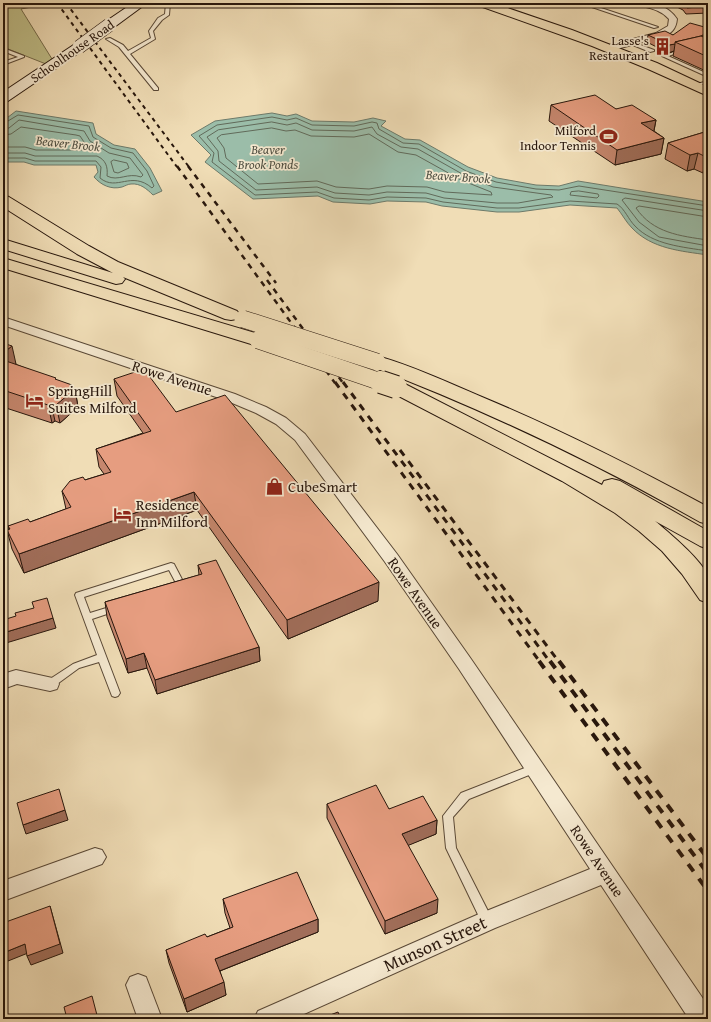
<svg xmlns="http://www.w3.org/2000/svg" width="711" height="1022" font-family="'Gentium Book Plus',serif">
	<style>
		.green { fill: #c0bf89; stroke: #746a4a }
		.water { fill: #9bbda9; stroke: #6d7a6a }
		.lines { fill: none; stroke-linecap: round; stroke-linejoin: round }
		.shore { stroke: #616a5a; stroke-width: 1 }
		.service-casing { stroke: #594836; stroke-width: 2 }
		.minor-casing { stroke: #594836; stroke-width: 2 }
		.secondary-casing { stroke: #27160c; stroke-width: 2 }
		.primary-casing { stroke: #27160c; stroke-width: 2 }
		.motorway-casing { stroke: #27160c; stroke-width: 2 }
		.service { fill: #f5e9d0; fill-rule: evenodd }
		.minor { fill: #f5e9d0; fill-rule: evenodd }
		.secondary { fill: #f5e9d0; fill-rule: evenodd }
		.primary { fill: #f0ddb6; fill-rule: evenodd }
		.motorway { fill: #f0ddb6; fill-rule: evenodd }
		.rail-far3 { stroke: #27160c; stroke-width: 2; stroke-dasharray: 4 4; stroke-linecap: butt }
		.rail-far2 { stroke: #27160c; stroke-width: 2.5; stroke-dasharray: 5.5 5.5; stroke-linecap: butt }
		.rail-far1 { stroke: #27160c; stroke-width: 3; stroke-dasharray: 7 7; stroke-linecap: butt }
		.rail { stroke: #27160c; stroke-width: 4; stroke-dasharray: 9 9; stroke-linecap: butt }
		.secondary-bridge-casing { stroke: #27160c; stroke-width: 14; stroke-linecap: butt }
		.motorway-bridge-far1-casing { stroke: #27160c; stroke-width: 18; stroke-linecap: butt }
		.motorway-bridge-casing { stroke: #27160c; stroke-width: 24; stroke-linecap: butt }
		.secondary-bridge { stroke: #f5e9d0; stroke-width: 13 }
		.motorway-bridge-far1 { stroke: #f0ddb6; stroke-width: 17 }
		.motorway-bridge { stroke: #f0ddb6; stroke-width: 22 }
		.wall { fill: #c6876e; stroke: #27160c }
		.shaded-wall { fill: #a16e5a; stroke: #27160c }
		.building { fill: #e69d80; stroke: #27160c }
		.labels { text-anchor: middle; stroke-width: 3.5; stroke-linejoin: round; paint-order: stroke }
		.far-poi-label { font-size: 13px; fill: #27160c; stroke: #f5e9d0; text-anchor: end }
		.far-street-label { font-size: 13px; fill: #27160c; stroke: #f5e9d0 }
		.far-water-label { font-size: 13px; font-style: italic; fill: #505043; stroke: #f5e9d0 }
		.street-label { font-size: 15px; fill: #27160c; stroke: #f5e9d0 }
		.poi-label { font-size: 15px; fill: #27160c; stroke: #f5e9d0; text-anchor: start }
		.near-street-label { font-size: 18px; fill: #27160c; stroke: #f5e9d0 }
	</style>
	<rect width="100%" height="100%" fill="#f0ddb6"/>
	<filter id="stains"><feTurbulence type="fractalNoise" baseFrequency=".005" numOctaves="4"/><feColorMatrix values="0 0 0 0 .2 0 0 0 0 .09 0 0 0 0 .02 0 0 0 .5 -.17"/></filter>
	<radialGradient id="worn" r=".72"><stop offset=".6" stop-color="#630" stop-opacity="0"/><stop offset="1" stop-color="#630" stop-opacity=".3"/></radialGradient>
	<!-- green -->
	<path class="green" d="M 3,3 L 41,3 L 42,5 L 21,9 L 52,59 L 46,64 L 3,47 Z"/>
	<!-- water -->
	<g class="water">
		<path d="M 16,111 L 93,123 L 96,134 L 114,145 L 135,149 L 150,168 L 162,191 L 153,195 C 147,189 140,183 131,184 C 128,184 125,186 122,187 C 111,190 101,185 94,177 L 98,172 L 96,165 L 34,165 L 24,162 L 3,162 L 3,121 Z"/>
		<path d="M 272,113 L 287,116 L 296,114 L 312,121 L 354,122 L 373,118 L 386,121 L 381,126 L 405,139 L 420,140 L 468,167 L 497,178 L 536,185 L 559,186 L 578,181 L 708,202 L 708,255 C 681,251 652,249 632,228 C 626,222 622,214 617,208 L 570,205 L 519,212 L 497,212 L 442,206 L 426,202 L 387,201 L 370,204 L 333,202 L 318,196 L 253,199 L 205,162 L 211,155 L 191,135 L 215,121 Z"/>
	</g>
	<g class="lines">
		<!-- shore -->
		<g class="shore">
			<path d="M 272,122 L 287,125 L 296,123 L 312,130 L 354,131 L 372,127 L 377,134 L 401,147 L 418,149 L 464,175 L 493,187 L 551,195 L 553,197 L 518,203 L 497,203 L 444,198 L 426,193 L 387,192 L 369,195 L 335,193 L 317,187 L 256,190 L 219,161 L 218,151 L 207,137 L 218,130 Z"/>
			<path d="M 3,124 L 18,115 L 89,126 L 93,137 L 111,148 L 133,153 L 147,171 L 154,186 L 152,188 C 131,170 117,192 100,178 L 101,167 L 96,161 L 35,161 L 25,158 L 3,158"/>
			<path d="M 272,128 L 286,131 L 295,130 L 311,136 L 354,137 L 369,134 L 398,152 L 416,155 L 461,180 L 491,192 L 492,195 L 445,192 L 427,187 L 387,186 L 369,189 L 336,187 L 317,181 L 258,184 L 226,158 L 224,148 L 217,138 L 221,135 Z"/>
			<path d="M 3,129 L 9,128 L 19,120 L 84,131 L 90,141 L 109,153 L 130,158 L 143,175 L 141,177 C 128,172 118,182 107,176 C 108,167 106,160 97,156 L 35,156 L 25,153 L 3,153"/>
			<path d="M 3,135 L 11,134 L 21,127 L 76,135 L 80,136 L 88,148 L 86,150 L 36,150 L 25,147 L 3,147"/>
			<path d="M 114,160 L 127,163 L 129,168 L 118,173 L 114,172 L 111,162 Z"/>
			<path d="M 579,191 L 598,194 L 599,196 L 597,198 L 570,195 L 571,192 Z"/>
			<path d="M 708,206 L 579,186 L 559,190 L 536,189 L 496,182 L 466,171 L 419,144 L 403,143 L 379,129 L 377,123 L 372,122 L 354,126 L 312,125 L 296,118 L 287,120 L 272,117 L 217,125 L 199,136 L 214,153 L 212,162 L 255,195 L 317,192 L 334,198 L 369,200 L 387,197 L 426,198 L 443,202 L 497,208 L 519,208 L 570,201 L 617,204 C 625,209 628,219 635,226 C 653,245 683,247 708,251"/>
			<path d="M 708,211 L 625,198 L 622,200 L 639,222 L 659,237 L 708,246"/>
			<path d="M 708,217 L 639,206 L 636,208 C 653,233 680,236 708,240"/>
		</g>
		<defs>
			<g id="service">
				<path d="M 166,3 L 170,3 L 169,15 L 162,20 L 153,31 L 155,39 L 130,54 L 158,88 L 158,90 L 154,90 L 119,47 L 106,39 L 110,38 L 123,45 L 128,51 L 151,38 L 149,31 L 158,18 L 165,14 Z"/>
				<path d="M 580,3 L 586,3 L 658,27 L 654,28 Z"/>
				<path d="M 630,41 L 654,50 L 654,51 L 650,52 L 628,43 L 628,41 Z"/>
				<path d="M 3,48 L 24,56 L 24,57 L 3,65 L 3,62 L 18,57 L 3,51 Z"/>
				<path d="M 680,50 L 684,51 L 668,56 L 708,74 L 708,77 L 662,56 Z"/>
				<path d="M 708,81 L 708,83 L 695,86 L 693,85 Z"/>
				<path d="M 171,563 L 174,564 L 175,566 L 186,587 L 185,589 L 178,591 L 175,590 L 174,588 L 177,585 L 169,570 L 84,597 L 90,613 L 116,605 L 119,606 L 120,608 L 119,610 L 92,619 L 120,693 L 118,696 L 115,697 L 112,696 L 99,662 L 79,668 L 53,687 L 50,688 L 47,687 L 45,684 L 47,681 L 73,664 L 97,655 L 75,595 L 76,593 Z"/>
				<path d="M 535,764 L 539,765 L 540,768 L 539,771 L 469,799 L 453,817 L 456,848 L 493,921 L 491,925 L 487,926 L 483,925 L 446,848 L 443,816 L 461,793 Z"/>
			</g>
			<g id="minor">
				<path d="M 636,3 C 653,3 667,4 677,19 C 676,29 672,33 662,37 L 609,51 L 606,50 L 604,48 L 606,46 L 656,33 L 668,26 L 669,19 C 660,9 649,8 637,5 Z"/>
				<path d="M 3,317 L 235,394 L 266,407 L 286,418 L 305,434 L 397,554 L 471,659 L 708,1006 L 708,1019 L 689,1019 L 601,885 L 495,928 L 293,1019 L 254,1019 L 258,1011 L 479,914 L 590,869 L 459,669 L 385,562 L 295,440 L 276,424 L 256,413 L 225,400 L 3,325 Z"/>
				<path d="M 16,670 L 57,679 L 59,684 L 57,689 L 50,691 L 17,684 L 3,689 L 3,674 Z"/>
				<path d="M 95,848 L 102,850 L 106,857 L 102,864 L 3,901 L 3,881 Z"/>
				<path d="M 138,974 L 146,977 L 162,1019 L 138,1019 L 126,985 L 130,977 Z"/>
			</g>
			<g id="secondary">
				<path d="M 133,3 L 147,3 L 113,28 L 105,28 L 103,25 L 105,22 Z"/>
				<path d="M 79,43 L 83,44 L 85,47 L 83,50 L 8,101 L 3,102 L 3,92 L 75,44 Z"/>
			</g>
			<path id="primary" d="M 475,3 L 493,3 L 572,30 L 657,63 L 708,87 L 708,96 L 648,69 L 592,46 L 477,5 Z"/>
			<g id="motorway">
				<path d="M 3,195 L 9,197 L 89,246 L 118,262 L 237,311 L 240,315 L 237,319 L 231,320 L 225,319 L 123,277 L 125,279 L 122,283 L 116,284 L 3,249 L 3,239 L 113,273 L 77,254 L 3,207 Z"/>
				<path d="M 3,258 L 265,336 L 267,340 L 265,344 L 258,346 L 251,344 L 3,268 Z"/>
				<path d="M 377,356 C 411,365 449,383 482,397 C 559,429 634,467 708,507 L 708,524 L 700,522 C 594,462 485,410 370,366 L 368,362 L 370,358 Z"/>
				<path d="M 396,381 L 403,383 L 602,485 L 604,481 L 612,479 L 620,481 L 708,531 L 708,549 L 700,546 L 655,521 C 667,531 706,563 708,578 C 709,585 708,595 708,603 L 700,600 L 682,574 L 662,551 L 639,531 L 615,513 L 562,481 L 389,391 L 386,387 L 389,383 Z"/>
			</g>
		</defs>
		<!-- service casing -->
		<use href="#service" class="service-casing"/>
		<!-- minor casing -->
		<use href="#minor" class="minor-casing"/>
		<!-- secondary casing -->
		<use href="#secondary" class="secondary-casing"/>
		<!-- primary casing -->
		<use href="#primary" class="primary-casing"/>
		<!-- motorway casing -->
		<use href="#motorway" class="motorway-casing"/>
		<!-- service -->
		<use href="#service" class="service"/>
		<!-- minor -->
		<use href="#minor" class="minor"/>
		<!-- secondary -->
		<use href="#secondary" class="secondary"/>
		<!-- primary -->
		<use href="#primary" class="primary"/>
		<!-- motorway -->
		<use href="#motorway" class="motorway"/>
		<!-- rail-far3 -->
		<g class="rail-far3">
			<path d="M 57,3 L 177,167"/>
			<path d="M 66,3 L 189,167"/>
		</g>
		<!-- rail-far2 -->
		<g class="rail-far2">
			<path d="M 177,166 L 335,383"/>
			<path d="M 188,166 L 276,283"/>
			<path d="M 267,280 L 343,383"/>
		</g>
		<!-- rail-far1 -->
		<g class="rail-far1">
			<path d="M 335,382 L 540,662"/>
			<path d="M 343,382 L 550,662"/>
			<path d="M 400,450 L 559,662"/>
		</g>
		<!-- rail -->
		<g class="rail">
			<path d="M 539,661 L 708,891"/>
			<path d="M 550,661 L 708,874"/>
			<path d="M 559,661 L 708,859"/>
		</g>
		<defs>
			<path id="secondary-bridge" d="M 79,47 L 109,25"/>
			<g id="motorway-bridge-far1">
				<path d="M 243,319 L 377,362"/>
				<path d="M 258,340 L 384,383"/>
			</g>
			<path id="motorway-bridge" d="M 381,382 L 396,387"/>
		</defs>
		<!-- secondary-bridge casing -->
		<use href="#secondary-bridge" class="secondary-bridge-casing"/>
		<!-- motorway-bridge-far1 casing -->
		<use href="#motorway-bridge-far1" class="motorway-bridge-far1-casing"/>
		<!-- motorway-bridge casing -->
		<use href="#motorway-bridge" class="motorway-bridge-casing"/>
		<!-- secondary-bridge -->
		<use href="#secondary-bridge" class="secondary-bridge"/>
		<!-- motorway-bridge-far1 -->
		<use href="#motorway-bridge-far1" class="motorway-bridge-far1"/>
		<!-- motorway-bridge -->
		<use href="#motorway-bridge" class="motorway-bridge"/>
	</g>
	<!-- wall -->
	<g class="wall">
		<path d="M 669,3 L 708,3 L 708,13 L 686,14 L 683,10 Z"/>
		<path d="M 648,35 L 673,35 L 708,39 L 708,72 L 673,56 L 674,51 L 668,53 L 647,42 Z"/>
		<path d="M 551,105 L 616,109 L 656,120 L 654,131 L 664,138 L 661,154 L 615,165 L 549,121 Z"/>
		<path d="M 708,131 L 708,173 L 706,172 L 703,173 L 694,169 L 687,171 L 665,159 L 668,143 Z"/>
		<path d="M 3,343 L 16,364 L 15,364 L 56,380 L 75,389 L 78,407 L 60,423 L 55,421 L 52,423 L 6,408 L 5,406 L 3,405 Z"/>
		<path d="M 114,379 L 176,412 L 378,601 L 288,639 L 197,510 L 24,573 L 12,549 L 7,530 L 9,530 L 8,526 L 30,522 L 66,509 L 62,491 L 85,480 L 104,474 L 99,467 L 96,449 L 143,433 L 117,396 Z"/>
		<path d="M 198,565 L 259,647 L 260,661 L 157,694 L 147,668 L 128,673 L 107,617 L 105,602 L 199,575 Z"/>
		<path d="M 327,804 L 389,809 L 437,820 L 436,834 L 408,845 L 437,913 L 385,934 L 327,818 Z"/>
		<path d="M 223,899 L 318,919 L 318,932 L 220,971 L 226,995 L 187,1012 L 169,963 L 166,950 L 207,937 L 230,928 L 225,913 Z"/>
	</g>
	<!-- shaded-wall -->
	<g class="shaded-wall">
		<path d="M 708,31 L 708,38 L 699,44 L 687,47 Z"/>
		<path d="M 675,44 L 674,51 L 668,53 L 669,45 Z"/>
		<path d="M 656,120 L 653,135 L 641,123 Z"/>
		<path d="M 664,138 L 661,154 L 615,165 L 617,150 Z"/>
		<path d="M 698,153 L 694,169 L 687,171 L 690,155 Z"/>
		<path d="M 706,157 L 708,157 L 708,164 L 706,172 L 703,173 Z"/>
		<path d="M 12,346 L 16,364 L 3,374 L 3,353 Z"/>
		<path d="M 72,385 L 73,390 L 75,389 L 78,407 L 60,423 L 56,405 L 70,387 Z"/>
		<path d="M 51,403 L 55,421 L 52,423 L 48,405 Z"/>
		<path d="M 194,492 L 197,510 L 24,573 L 19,554 Z"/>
		<path d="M 379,582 L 378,601 L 288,639 L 287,620 Z"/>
		<path d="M 53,618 L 56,628 L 6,643 L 3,633 Z"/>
		<path d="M 259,647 L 260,661 L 157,694 L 155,680 Z"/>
		<path d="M 144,653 L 147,668 L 128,673 L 126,659 Z"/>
		<path d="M 3,739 L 5,746 L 3,747 Z"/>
		<path d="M 65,810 L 68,820 L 26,834 L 23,825 Z"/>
		<path d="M 437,820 L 436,834 L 402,848 L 402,834 Z"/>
		<path d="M 438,899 L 437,913 L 385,934 L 385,921 Z"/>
		<path d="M 50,906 L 63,953 L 31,965 L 27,956 Z"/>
		<path d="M 318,919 L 318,932 L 217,972 L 215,959 Z"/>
		<path d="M 25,944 L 28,953 L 3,963 L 3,953 Z"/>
		<path d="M 224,982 L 226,995 L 187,1012 L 184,999 Z"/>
	</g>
	<!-- building -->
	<g class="building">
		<path d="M 683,3 L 708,3 L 708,6 L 687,8 L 684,4 Z"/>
		<path d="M 690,23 L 708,28 L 708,32 L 701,36 L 675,42 L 675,44 L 669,45 L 648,35 L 665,31 L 673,35 Z"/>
		<path d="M 701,36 L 708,39 L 708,57 L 675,42 Z"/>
		<path d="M 595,95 L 616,109 L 632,105 L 656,120 L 641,123 L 664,138 L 617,150 L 551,105 Z"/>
		<path d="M 708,131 L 708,157 L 706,157 L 698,153 L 690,155 L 668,143 Z"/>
		<path d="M 3,343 L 12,346 L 3,353 Z"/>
		<path d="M 3,360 L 56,378 L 55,379 L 72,385 L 70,387 L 75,389 L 56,405 L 51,403 L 48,405 L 3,390 Z"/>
		<path d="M 144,369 L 176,412 L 225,395 L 379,582 L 287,620 L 194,492 L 19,554 L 7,530 L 10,529 L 8,526 L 28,519 L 30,522 L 71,507 L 62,491 L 70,481 L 83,477 L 85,480 L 111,472 L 96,449 L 151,431 L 114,379 Z"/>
		<path d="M 216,560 L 259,647 L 155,680 L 144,653 L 126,659 L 105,602 L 202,574 L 198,565 Z"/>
		<path d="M 47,598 L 53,618 L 3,633 L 3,620 L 16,616 L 15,613 L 34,608 L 32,602 Z"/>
		<path d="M 376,785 L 389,809 L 423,796 L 437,820 L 402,834 L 438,899 L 385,921 L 327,804 Z"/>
		<path d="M 59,789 L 65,810 L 23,825 L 17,803 Z"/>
		<path d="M 297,872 L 318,919 L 215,959 L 224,982 L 184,999 L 166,950 L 205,934 L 207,937 L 233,927 L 223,899 Z"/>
		<path d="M 50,906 L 60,944 L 27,956 L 25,944 L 3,953 L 3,923 Z"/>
		<path d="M 92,996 L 98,1019 L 67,1019 L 64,1007 Z"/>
		<path d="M 338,1012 L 341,1019 L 320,1019 Z"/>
	</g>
	<!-- icons -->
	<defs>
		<symbol id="building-bare" viewBox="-9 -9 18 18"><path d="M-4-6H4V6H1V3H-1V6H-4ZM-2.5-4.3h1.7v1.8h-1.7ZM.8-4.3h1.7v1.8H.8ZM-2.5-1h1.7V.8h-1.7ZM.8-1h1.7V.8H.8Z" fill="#8f2418" stroke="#f5e9d0" stroke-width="2.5" paint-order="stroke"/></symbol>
		<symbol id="stadium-bare" viewBox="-9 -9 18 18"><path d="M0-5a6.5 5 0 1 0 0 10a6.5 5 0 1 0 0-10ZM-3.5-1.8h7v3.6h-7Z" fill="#8f2418" stroke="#f5e9d0" stroke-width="2.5" paint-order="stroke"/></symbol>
		<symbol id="hotel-bare" viewBox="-9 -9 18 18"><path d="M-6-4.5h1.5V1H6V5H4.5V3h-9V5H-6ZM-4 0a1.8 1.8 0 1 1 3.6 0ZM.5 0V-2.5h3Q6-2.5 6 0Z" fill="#8f2418" stroke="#f5e9d0" stroke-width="2.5" paint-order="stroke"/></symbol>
		<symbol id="shop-bare" viewBox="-9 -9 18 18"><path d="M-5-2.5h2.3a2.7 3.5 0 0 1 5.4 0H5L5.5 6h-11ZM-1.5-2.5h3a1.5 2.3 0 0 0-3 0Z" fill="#8f2418" stroke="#f5e9d0" stroke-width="2.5" paint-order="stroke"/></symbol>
	</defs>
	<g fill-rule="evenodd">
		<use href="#building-bare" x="650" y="34" width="25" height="25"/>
		<use href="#stadium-bare" x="596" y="124" width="25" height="25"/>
		<use href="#hotel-bare" x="22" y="388" width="25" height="25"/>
		<use href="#shop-bare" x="262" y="474" width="25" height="25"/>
		<use href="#hotel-bare" x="110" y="502" width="25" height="25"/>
	</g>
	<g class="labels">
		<!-- far-poi labels -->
		<g class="far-poi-label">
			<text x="649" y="45">Lasse's<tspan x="649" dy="15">Restaurant</tspan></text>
			<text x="596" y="135">Milford<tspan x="596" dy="15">Indoor Tennis</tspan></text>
		</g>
		<!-- far-street labels -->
		<g class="far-street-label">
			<text transform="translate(72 51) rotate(-35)" y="5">Schoolhouse Road</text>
		</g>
		<!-- far-water labels -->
		<g class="far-water-label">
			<text transform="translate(68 143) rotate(6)" y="5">Beaver Brook</text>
			<text x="268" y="154">Beaver<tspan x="268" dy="15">Brook Ponds</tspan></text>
			<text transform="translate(458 176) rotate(4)" y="5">Beaver Brook</text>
		</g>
		<!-- street labels -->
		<g class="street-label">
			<text transform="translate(172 378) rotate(18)" y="5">Rowe Avenue</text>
			<text transform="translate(415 593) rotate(55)" y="5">Rowe Avenue</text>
			<text transform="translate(597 861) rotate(56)" y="5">Rowe Avenue</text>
		</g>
		<!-- poi labels -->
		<g class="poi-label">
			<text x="48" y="396">SpringHill<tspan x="48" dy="17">Suites Milford</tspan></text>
			<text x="288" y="492">CubeSmart</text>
			<text x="136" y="510">Residence<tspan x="136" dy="17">Inn Milford</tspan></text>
		</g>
		<!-- near-street labels -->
		<g class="near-street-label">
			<text transform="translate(435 944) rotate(-24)" y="6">Munson Street</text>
		</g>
	</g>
	<!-- margin -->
	<rect width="711" height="1022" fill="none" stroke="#f0ddb6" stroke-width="16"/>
	<rect x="4" y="4" width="703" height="1014" fill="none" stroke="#27160c" stroke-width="2"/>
	<rect x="8" y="8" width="695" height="1006" fill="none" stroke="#27160c"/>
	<rect width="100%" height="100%" filter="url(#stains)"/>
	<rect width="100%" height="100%" fill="url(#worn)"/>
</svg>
